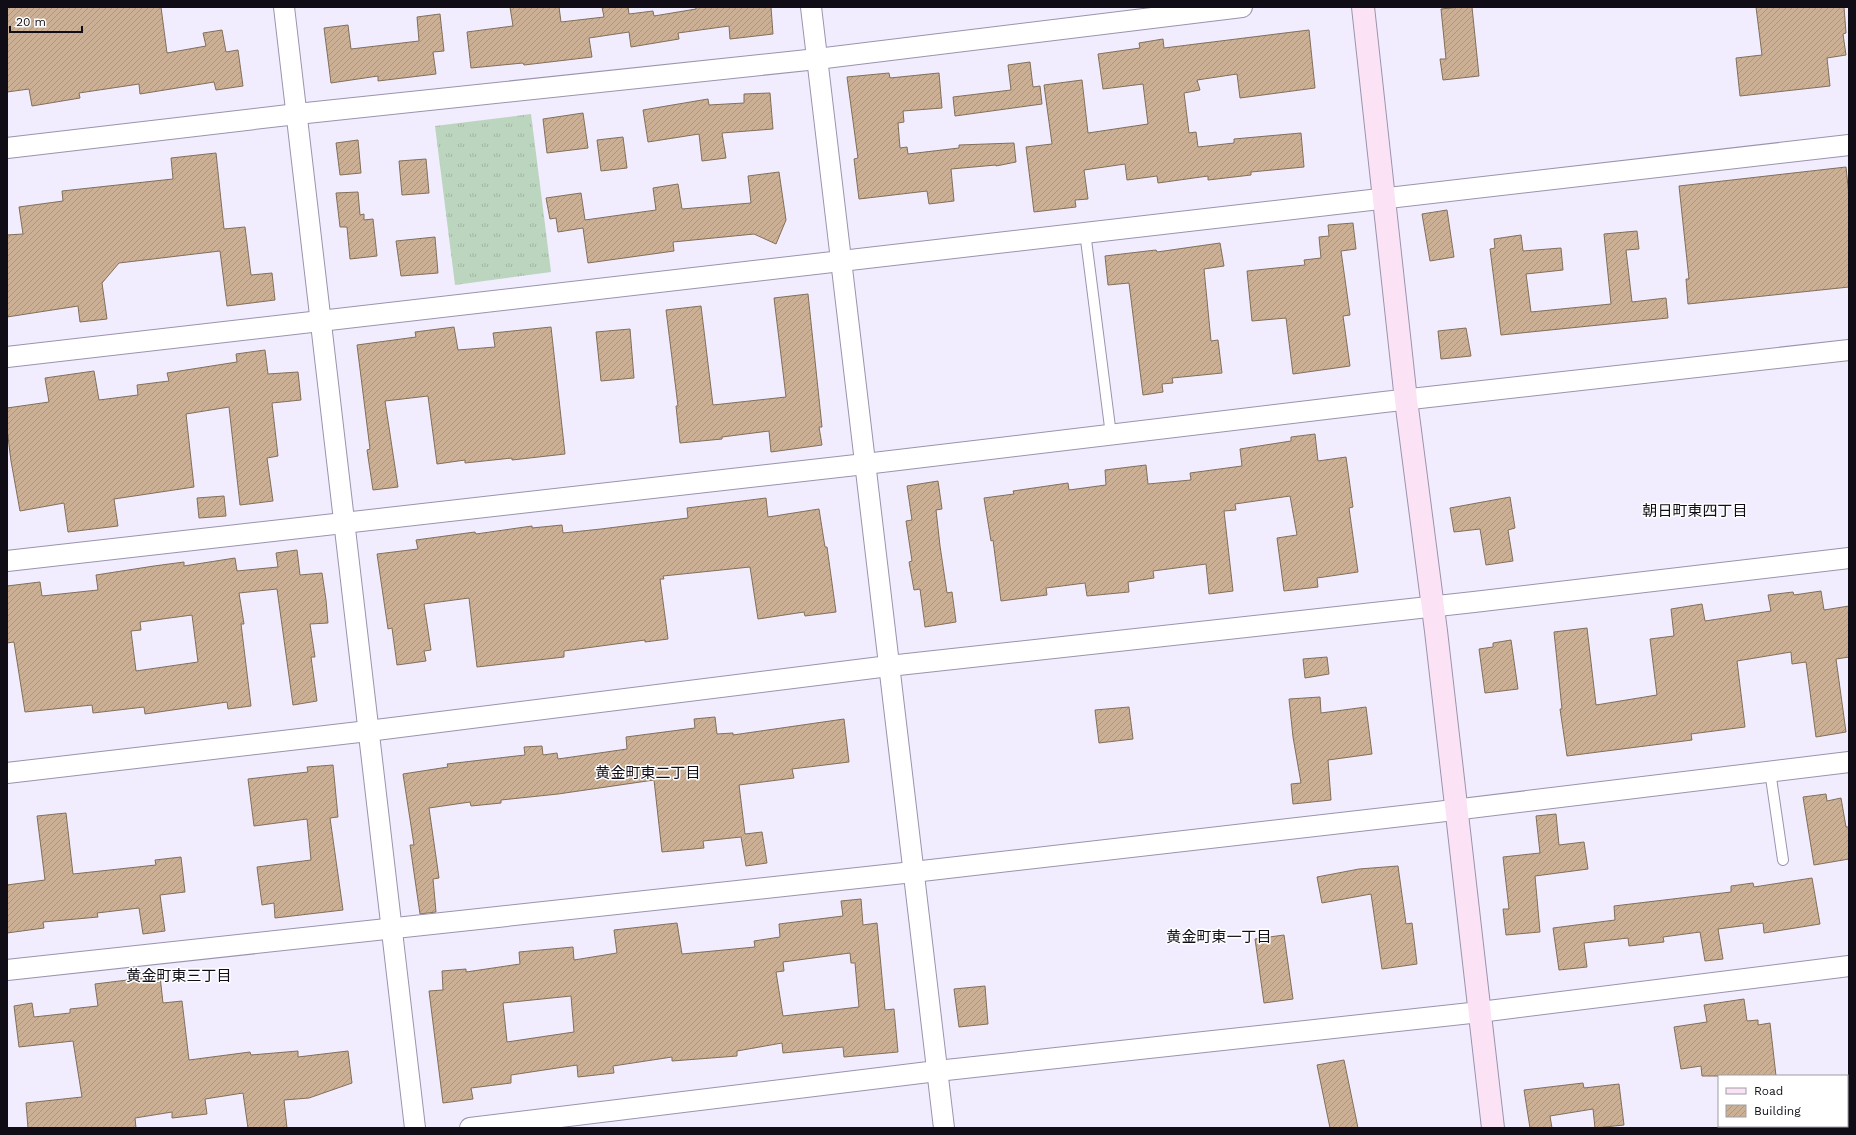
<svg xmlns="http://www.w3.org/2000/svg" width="1856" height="1135" font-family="'Work Sans','Noto Sans JP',sans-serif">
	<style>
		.grass { fill: url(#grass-tufts) }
		.building { fill: url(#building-hatch); stroke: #826f5a; fill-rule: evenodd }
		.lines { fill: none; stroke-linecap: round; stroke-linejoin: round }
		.lane-casing { stroke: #9b93ad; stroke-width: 12 }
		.street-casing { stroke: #9b93ad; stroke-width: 22 }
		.secondary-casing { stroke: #9b93ad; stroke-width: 24 }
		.lane { stroke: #fff; stroke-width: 10 }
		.street { stroke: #fff; stroke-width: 20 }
		.secondary { stroke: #fbe3f5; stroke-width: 22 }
		.labels { text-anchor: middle; stroke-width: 3; stroke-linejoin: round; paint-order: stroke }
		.neighbourhood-label { font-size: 15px; fill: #100d16; stroke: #fff }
	</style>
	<defs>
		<pattern id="grass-tufts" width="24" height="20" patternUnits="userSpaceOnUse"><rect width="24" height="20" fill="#bcd5be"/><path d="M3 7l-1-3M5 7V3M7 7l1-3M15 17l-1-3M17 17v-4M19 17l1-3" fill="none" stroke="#a1b6a3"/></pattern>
		<pattern id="building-hatch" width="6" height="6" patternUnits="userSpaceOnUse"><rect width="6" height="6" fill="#cbb096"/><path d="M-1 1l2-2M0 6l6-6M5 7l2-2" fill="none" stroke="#ad9681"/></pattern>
	</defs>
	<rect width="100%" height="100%" fill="#f1ecfe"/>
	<!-- grass -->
	<path class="grass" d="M 531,114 L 551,272 L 455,285 L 435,126 Z"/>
	<!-- building -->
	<g class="building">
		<path d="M 7,7 L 161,7 L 167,53 L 206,46 L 203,33 L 222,30 L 226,52 L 238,50 L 243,86 L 216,90 L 214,82 L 140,94 L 139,84 L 79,93 L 80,98 L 32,106 L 29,89 L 7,92 Z"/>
		<path d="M 510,7 L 559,7 L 561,22 L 604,17 L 602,7 L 628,7 L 629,14 L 653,11 L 654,16 L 696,9 L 696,7 L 771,7 L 773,34 L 730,39 L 729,26 L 678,33 L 679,39 L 631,47 L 629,32 L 589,38 L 592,57 L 524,65 L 523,63 L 471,68 L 467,32 L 513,26 Z"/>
		<path d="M 1460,7 L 1472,7 L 1479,76 L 1443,80 L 1440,59 L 1446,59 L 1441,9 Z"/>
		<path d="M 1756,7 L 1844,7 L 1846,33 L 1843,34 L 1846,55 L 1827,58 L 1830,86 L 1740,96 L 1736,58 L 1762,55 Z"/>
		<path d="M 440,14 L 444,51 L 433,52 L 436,74 L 378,81 L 378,76 L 331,83 L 324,28 L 348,25 L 351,49 L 419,41 L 417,17 Z"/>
		<path d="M 1309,30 L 1315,88 L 1240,98 L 1237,74 L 1197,80 L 1200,90 L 1184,93 L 1189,133 L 1196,132 L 1198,147 L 1234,143 L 1234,139 L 1301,133 L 1304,167 L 1251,172 L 1251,175 L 1208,180 L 1208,176 L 1158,183 L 1157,176 L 1127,180 L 1125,164 L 1084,170 L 1088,199 L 1075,200 L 1076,207 L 1034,212 L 1026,147 L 1052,144 L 1044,85 L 1082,80 L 1088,133 L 1148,124 L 1143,84 L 1103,89 L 1098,54 L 1140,48 L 1139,43 L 1163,39 L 1164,48 Z"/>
		<path d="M 1030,62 L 1033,87 L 1040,86 L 1042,104 L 955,116 L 953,97 L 1011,90 L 1008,65 Z"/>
		<path d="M 889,73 L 890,78 L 939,73 L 942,108 L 903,111 L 904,122 L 898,123 L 900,148 L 907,147 L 908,154 L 959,148 L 959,145 L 1014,143 L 1016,162 L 996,166 L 996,165 L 951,169 L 954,201 L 929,204 L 927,191 L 859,199 L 854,159 L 858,158 L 847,77 Z"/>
		<path d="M 770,93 L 773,129 L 722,133 L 726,158 L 702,161 L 699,134 L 648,142 L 643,110 L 708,99 L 709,105 L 744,103 L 744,94 Z"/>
		<path d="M 583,113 L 588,148 L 547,153 L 543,119 Z"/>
		<path d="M 623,137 L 627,168 L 601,171 L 597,140 Z"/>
		<path d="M 358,140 L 361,173 L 340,175 L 336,143 Z"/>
		<path d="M 216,153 L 224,229 L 245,227 L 251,275 L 272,273 L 275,300 L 227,306 L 220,251 L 119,263 L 102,283 L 107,319 L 80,322 L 78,306 L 7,317 L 7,235 L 23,234 L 19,207 L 63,201 L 62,191 L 173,179 L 171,158 Z"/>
		<path d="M 426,159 L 429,193 L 402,195 L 399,161 Z"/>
		<path d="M 1846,167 L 1849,196 L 1849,287 L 1688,304 L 1686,279 L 1689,279 L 1679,186 Z"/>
		<path d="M 779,172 L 786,220 L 776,244 L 754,234 L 673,242 L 674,251 L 588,263 L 583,228 L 558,232 L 556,218 L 550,219 L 546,198 L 581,193 L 585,220 L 656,210 L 653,188 L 678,184 L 682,209 L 751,203 L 748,176 Z"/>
		<path d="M 358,192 L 360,215 L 364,214 L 364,220 L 373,219 L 377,256 L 350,259 L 347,227 L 340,227 L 336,193 Z"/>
		<path d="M 1447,210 L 1454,257 L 1430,261 L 1422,214 Z"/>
		<path d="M 1353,223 L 1356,249 L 1341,251 L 1350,315 L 1343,316 L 1350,366 L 1293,374 L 1286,318 L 1252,321 L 1247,271 L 1305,265 L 1304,260 L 1321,258 L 1319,237 L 1329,236 L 1328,225 Z"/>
		<path d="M 1637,231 L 1639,249 L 1626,250 L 1632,302 L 1666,298 L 1668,318 L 1501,335 L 1490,249 L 1495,248 L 1494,239 L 1521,235 L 1523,251 L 1561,248 L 1563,270 L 1526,274 L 1531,312 L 1611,304 L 1604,234 Z"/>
		<path d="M 435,237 L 438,273 L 401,276 L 396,241 Z"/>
		<path d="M 1220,243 L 1224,266 L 1204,269 L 1211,341 L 1218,340 L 1222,373 L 1172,378 L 1173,383 L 1162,384 L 1163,392 L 1143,395 L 1129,283 L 1108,285 L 1105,256 L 1156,250 L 1157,252 Z"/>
		<path d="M 808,294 L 822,427 L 819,427 L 822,445 L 771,452 L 769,431 L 722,437 L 722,439 L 680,443 L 676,406 L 678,406 L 666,310 L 701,306 L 713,405 L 786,397 L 774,298 Z"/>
		<path d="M 454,327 L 458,350 L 495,347 L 493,333 L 551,327 L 565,454 L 512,460 L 512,458 L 465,463 L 465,460 L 437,464 L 428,396 L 385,401 L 398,487 L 373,490 L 367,450 L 370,449 L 357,345 L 416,337 L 415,332 Z"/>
		<path d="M 1466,328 L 1471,356 L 1441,359 L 1438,331 Z"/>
		<path d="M 630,329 L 634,378 L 601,381 L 596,332 Z"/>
		<path d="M 265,350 L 268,374 L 298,372 L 301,400 L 272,403 L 278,456 L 267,458 L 273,501 L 240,505 L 229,407 L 186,414 L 194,487 L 114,499 L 118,526 L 68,532 L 64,503 L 20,511 L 11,461 L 7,429 L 7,408 L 49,402 L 45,378 L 94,371 L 99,400 L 138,395 L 137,385 L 169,381 L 167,373 L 237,362 L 236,354 Z"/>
		<path d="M 1315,434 L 1318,461 L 1346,457 L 1353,507 L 1349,508 L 1358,572 L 1317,578 L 1318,587 L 1284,591 L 1277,538 L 1297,535 L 1290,496 L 1235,504 L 1236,510 L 1224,511 L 1233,591 L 1209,594 L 1206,564 L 1153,571 L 1154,578 L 1128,582 L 1129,592 L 1087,596 L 1085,583 L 1046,588 L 1047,595 L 1001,601 L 993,540 L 991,541 L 984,498 L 1014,494 L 1013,491 L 1068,483 L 1069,490 L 1106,485 L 1105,470 L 1146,465 L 1148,484 L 1191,480 L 1190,473 L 1242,466 L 1240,449 L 1291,441 L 1291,437 Z"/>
		<path d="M 938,481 L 942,509 L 936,510 L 940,546 L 947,593 L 952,592 L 956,622 L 925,627 L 920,589 L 914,590 L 909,562 L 912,561 L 906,521 L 912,520 L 907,486 Z"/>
		<path d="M 224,496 L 226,516 L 199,518 L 197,498 Z"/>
		<path d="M 1510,497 L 1515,528 L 1508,530 L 1513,561 L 1486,565 L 1480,529 L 1454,532 L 1450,508 Z"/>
		<path d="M 766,498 L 768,517 L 819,509 L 825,547 L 827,547 L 836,612 L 805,616 L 804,612 L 758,619 L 750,567 L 663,576 L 664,579 L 660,579 L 668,639 L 645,642 L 645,640 L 564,651 L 564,657 L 477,667 L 469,598 L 424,604 L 431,650 L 424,651 L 426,661 L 397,665 L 392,628 L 388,629 L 377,554 L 418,549 L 416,540 L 475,532 L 476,534 L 532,526 L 532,528 L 562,525 L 563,533 L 601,529 L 688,518 L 687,508 Z"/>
		<path d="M 297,550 L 300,575 L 322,573 L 326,600 L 328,623 L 310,624 L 315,657 L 311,657 L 317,701 L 293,705 L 277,589 L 239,593 L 244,624 L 241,624 L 251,706 L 228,709 L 227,702 L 145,714 L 144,707 L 93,713 L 92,705 L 25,712 L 14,642 L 7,643 L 7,586 L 40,582 L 42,596 L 98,590 L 96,575 L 154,566 L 184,562 L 184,566 L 235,558 L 237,571 L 278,567 L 276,553 ZM 192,615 L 198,662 L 136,671 L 131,631 L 141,630 L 140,622 Z"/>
		<path d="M 1821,591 L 1824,610 L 1849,606 L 1849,657 L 1836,659 L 1846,732 L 1816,737 L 1806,662 L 1792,664 L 1791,652 L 1737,661 L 1745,727 L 1691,734 L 1692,740 L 1567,756 L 1560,709 L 1562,709 L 1554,632 L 1587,628 L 1596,705 L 1657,695 L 1650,639 L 1674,636 L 1671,609 L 1702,604 L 1705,621 L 1771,611 L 1768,595 L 1793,592 L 1794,595 Z"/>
		<path d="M 1511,640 L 1518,689 L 1485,693 L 1479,649 L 1493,647 L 1493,643 Z"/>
		<path d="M 1327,657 L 1329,674 L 1305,678 L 1303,659 Z"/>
		<path d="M 1320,697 L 1321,713 L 1366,707 L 1372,754 L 1328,760 L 1331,800 L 1293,804 L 1291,784 L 1301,783 L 1293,737 L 1289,699 Z"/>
		<path d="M 1129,707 L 1133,739 L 1099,743 L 1095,710 Z"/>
		<path d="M 715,717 L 717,734 L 733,733 L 733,735 L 844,719 L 849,762 L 792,769 L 794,778 L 739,785 L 745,834 L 762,832 L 767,863 L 746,866 L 741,837 L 703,841 L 704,848 L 662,852 L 654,780 L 558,794 L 501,800 L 501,803 L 471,806 L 470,802 L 429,808 L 439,878 L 433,879 L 436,912 L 420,914 L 410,845 L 414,845 L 403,774 L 448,767 L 447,764 L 525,755 L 524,747 L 542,746 L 543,755 L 557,753 L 558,759 L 627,749 L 626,737 L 695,728 L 694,719 Z"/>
		<path d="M 333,765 L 338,817 L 330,818 L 343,910 L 275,918 L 274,903 L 262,905 L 257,867 L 311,860 L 307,819 L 254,826 L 248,779 L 308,772 L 307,767 Z"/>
		<path d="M 1826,794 L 1827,801 L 1841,798 L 1846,827 L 1849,827 L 1849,859 L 1814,865 L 1803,797 Z"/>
		<path d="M 66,813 L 73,874 L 156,865 L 155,860 L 181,857 L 185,892 L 160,895 L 165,931 L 143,934 L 139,908 L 97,913 L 98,917 L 43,922 L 44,928 L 7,933 L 7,885 L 45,880 L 37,816 Z"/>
		<path d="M 1556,814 L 1559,845 L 1584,842 L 1588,869 L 1535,876 L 1540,932 L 1506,935 L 1503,909 L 1509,909 L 1503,857 L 1540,853 L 1536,816 Z"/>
		<path d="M 1398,866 L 1406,924 L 1412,923 L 1417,964 L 1382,969 L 1371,894 L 1322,903 L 1317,877 L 1359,869 Z"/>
		<path d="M 1812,878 L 1820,924 L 1764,933 L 1763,923 L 1718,929 L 1723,959 L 1705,961 L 1700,932 L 1663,937 L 1664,942 L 1629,946 L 1628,938 L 1584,943 L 1587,967 L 1559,970 L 1553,928 L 1615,920 L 1614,906 L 1731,892 L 1731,886 L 1753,883 L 1754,887 Z"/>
		<path d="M 861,899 L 863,925 L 877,923 L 885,1010 L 894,1009 L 898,1052 L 844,1057 L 843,1047 L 783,1053 L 782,1043 L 737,1051 L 737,1056 L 672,1061 L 672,1057 L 613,1066 L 614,1073 L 578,1077 L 577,1065 L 511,1075 L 511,1083 L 471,1088 L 473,1099 L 443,1103 L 429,991 L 443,990 L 442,971 L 466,969 L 466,972 L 520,964 L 519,952 L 573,947 L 574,960 L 617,953 L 614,930 L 677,923 L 682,954 L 755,947 L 754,941 L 780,937 L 779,924 L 843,916 L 841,901 ZM 850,953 L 851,963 L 855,963 L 859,1007 L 783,1016 L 776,972 L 784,971 L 783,962 ZM 571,996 L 574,1032 L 507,1042 L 503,1003 Z"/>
		<path d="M 1284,935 L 1293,999 L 1264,1003 L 1255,939 Z"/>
		<path d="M 160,976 L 163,1003 L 182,1001 L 189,1060 L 250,1052 L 251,1055 L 298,1051 L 298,1057 L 348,1051 L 352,1083 L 309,1098 L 284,1100 L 287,1128 L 248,1128 L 243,1093 L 205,1099 L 207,1114 L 172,1118 L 172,1112 L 135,1118 L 136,1128 L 28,1128 L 26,1103 L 82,1097 L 73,1041 L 19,1047 L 14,1006 L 32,1003 L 34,1017 L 70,1013 L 70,1009 L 98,1006 L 95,984 Z"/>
		<path d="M 985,986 L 988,1024 L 959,1027 L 954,989 Z"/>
		<path d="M 1744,999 L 1747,1021 L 1758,1020 L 1758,1025 L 1770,1023 L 1776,1076 L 1702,1076 L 1701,1066 L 1681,1069 L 1674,1027 L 1707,1022 L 1704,1005 Z"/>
		<path d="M 1344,1060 L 1358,1128 L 1330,1128 L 1317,1065 Z"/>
		<path d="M 1583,1083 L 1584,1088 L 1619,1084 L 1624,1125 L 1595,1128 L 1593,1109 L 1550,1116 L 1552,1128 L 1530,1128 L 1524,1090 Z"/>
	</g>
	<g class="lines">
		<defs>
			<g id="lane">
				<path d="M 1085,232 L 1111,435"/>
				<path d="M 1770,771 L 1783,860"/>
			</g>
			<g id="street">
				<path d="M 284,7 L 415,1128"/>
				<path d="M 811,7 L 944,1128"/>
				<path d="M 7,148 L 297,114 L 817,59 L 1242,7"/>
				<path d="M 7,357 L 1849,145"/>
				<path d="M 7,561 L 865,464 L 1384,402 L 1849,350"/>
				<path d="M 7,773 L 368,731 L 889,666 L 1474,602 L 1849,558"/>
				<path d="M 7,970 L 913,872 L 1437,812 L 1849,762"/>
				<path d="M 470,1128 L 937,1071 L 1480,1012 L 1849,966"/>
			</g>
			<path id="secondary" d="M 1363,7 L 1406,400 L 1436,631 L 1493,1128"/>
		</defs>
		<!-- lane casing -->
		<use href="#lane" class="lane-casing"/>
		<!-- street casing -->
		<use href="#street" class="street-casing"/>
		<!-- secondary casing -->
		<use href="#secondary" class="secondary-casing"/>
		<!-- lane -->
		<use href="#lane" class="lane"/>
		<!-- street -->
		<use href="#street" class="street"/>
		<!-- secondary -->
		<use href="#secondary" class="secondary"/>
	</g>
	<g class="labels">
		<!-- neighbourhood labels -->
		<g class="neighbourhood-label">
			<text x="1695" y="516">朝日町東四丁目</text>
			<text x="648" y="778">黄金町東二丁目</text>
			<text x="1219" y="942">黄金町東一丁目</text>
			<text x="179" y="981">黄金町東三丁目</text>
		</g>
	</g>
	<!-- border -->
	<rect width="1856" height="1135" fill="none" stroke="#100d16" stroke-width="16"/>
	<!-- legend -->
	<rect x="1718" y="1075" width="130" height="52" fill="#ffffff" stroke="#9f9ea2"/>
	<rect x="1726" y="1088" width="20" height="6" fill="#fbe3f5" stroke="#9f9ea2"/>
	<text x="1754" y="1095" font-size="12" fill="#100d16">Road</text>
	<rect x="1726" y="1105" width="20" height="12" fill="url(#building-hatch)" stroke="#9f9ea2"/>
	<text x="1754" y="1115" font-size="12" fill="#100d16">Building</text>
	<!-- scale -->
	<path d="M10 26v6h72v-6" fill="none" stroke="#100d16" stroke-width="2"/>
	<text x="16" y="26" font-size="12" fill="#100d16" stroke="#ffffff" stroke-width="3" paint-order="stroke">20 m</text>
</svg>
